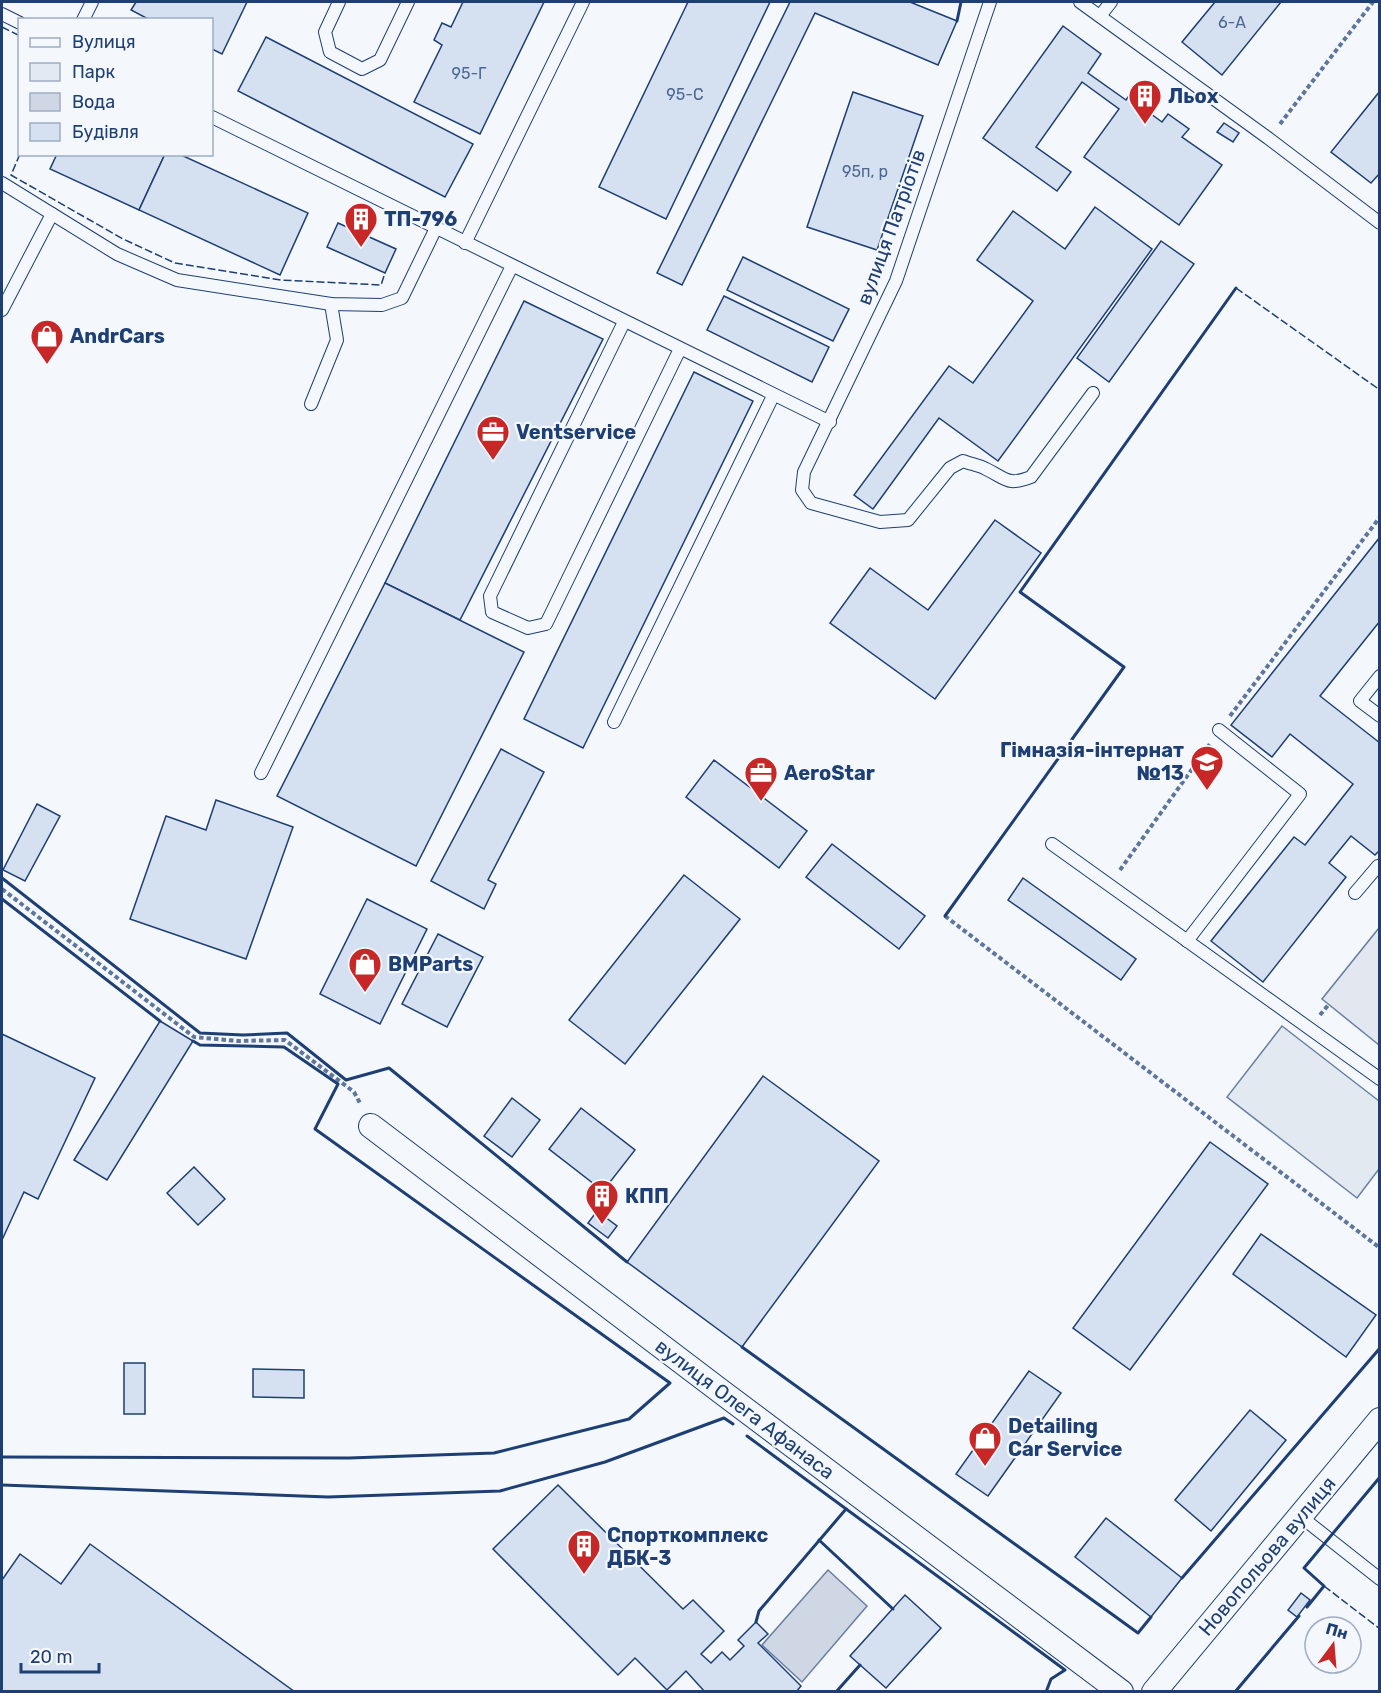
<svg xmlns="http://www.w3.org/2000/svg" width="1381" height="1693" font-family="Rubik,sans-serif">
	<style>
		.green { fill: #e3e9f0; stroke: #687fa3; stroke-width: 1.5 }
		.parking { fill: #e3e8f0; stroke: #687fa3; stroke-width: 1.5 }
		.water { fill: #cfd7e4; stroke: #687fa3; stroke-width: 1.5 }
		.building { fill: #d5e0f0; stroke: #1d3f73; stroke-width: 1.5 }
		.lines { fill: none; stroke-linecap: round; stroke-linejoin: round }
		.lane-casing { stroke: #1d3f73; stroke-width: 14 }
		.street-casing { stroke: #1d3f73; stroke-width: 26 }
		.path { stroke: #5e769c; stroke-width: 4; stroke-dasharray: 4.5 3; stroke-linecap: butt }
		.lane { stroke: #f4f7fb; stroke-width: 12 }
		.street { stroke: #f4f7fb; stroke-width: 24 }
		.fence { stroke: #1d3f73; stroke-width: 1.5; stroke-dasharray: 8 3; stroke-linecap: butt }
		.wall { stroke: #1d3f73; stroke-width: 3 }
		.labels { text-anchor: middle; stroke-width: 4.5; stroke-linejoin: round; paint-order: stroke }
		.number-label { font-size: 16px; fill: #4b6792 }
		.poi-label { font-size: 20px; font-weight: bold; fill: #1d3f73; stroke: #f4f7fb; text-anchor: start }
		.street-label { font-size: 20px; fill: #1d3f73; stroke: #f4f7fb }
	</style>
	<rect width="100%" height="100%" fill="#f4f7fb"/>
	<!-- green -->
	<path class="green" d="M 1282,1026 L 1379,1101 L 1379,1169 L 1357,1198 L 1227,1097 Z"/>
	<!-- parking -->
	<path class="parking" d="M 1379,928 L 1379,1045 L 1322,999 Z"/>
	<!-- water -->
	<path class="water" d="M 828,1570 L 867,1606 L 802,1682 L 762,1645 Z"/>
	<!-- building -->
	<g class="building">
		<path d="M 136,2 L 247,2 L 222,54 L 212,49 L 212,20 L 150,20 L 131,10 Z"/>
		<path d="M 463,2 L 544,2 L 480,134 L 414,102 L 442,45 L 434,40 L 442,23 L 451,27 Z"/>
		<path d="M 688,2 L 770,2 L 666,219 L 599,187 Z"/>
		<path d="M 790,2 L 910,2 L 957,21 L 938,65 L 815,13 L 682,285 L 657,273 Z"/>
		<path d="M 1215,2 L 1281,2 L 1222,75 L 1182,42 Z"/>
		<path d="M 1063,26 L 1101,54 L 1088,73 L 1126,100 L 1128,97 L 1162,122 L 1168,114 L 1189,129 L 1182,137 L 1222,165 L 1179,225 L 1084,157 L 1119,109 L 1082,82 L 1036,147 L 1071,172 L 1057,191 L 983,138 Z"/>
		<path d="M 266,37 L 473,144 L 445,197 L 238,91 Z"/>
		<path d="M 1380,91 L 1380,173 L 1371,183 L 1331,152 Z"/>
		<path d="M 853,92 L 923,116 L 877,250 L 807,227 Z"/>
		<path d="M 1224,123 L 1239,133 L 1233,142 L 1217,132 Z"/>
		<path d="M 57,154 L 165,154 L 139,210 L 50,169 Z"/>
		<path d="M 165,154 L 179,154 L 308,213 L 280,275 L 139,210 Z"/>
		<path d="M 1095,207 L 1152,249 L 998,461 L 939,418 L 873,509 L 854,495 L 949,366 L 973,383 L 1033,301 L 977,260 L 1013,211 L 1065,249 Z"/>
		<path d="M 338,223 L 396,249 L 385,273 L 327,247 Z"/>
		<path d="M 1161,241 L 1194,264 L 1109,382 L 1077,358 Z"/>
		<path d="M 743,257 L 849,309 L 833,341 L 727,290 Z"/>
		<path d="M 724,296 L 829,347 L 812,382 L 707,330 Z"/>
		<path d="M 524,301 L 603,339 L 460,620 L 385,583 Z"/>
		<path d="M 694,372 L 753,401 L 583,748 L 524,719 Z"/>
		<path d="M 995,520 L 1041,553 L 935,699 L 830,623 L 870,568 L 928,610 Z"/>
		<path d="M 1380,537 L 1380,621 L 1320,696 L 1380,743 L 1380,850 L 1375,855 L 1351,836 L 1329,863 L 1346,877 L 1263,982 L 1211,941 L 1294,837 L 1305,845 L 1353,784 L 1290,734 L 1272,757 L 1231,725 Z"/>
		<path d="M 385,583 L 524,652 L 416,866 L 277,796 Z"/>
		<path d="M 501,749 L 544,772 L 488,880 L 496,884 L 484,909 L 431,881 Z"/>
		<path d="M 714,760 L 807,831 L 779,868 L 686,797 Z"/>
		<path d="M 216,800 L 293,827 L 246,959 L 130,919 L 166,816 L 206,830 Z"/>
		<path d="M 37,804 L 60,816 L 25,881 L 3,870 Z"/>
		<path d="M 832,844 L 925,916 L 899,949 L 806,877 Z"/>
		<path d="M 684,875 L 740,919 L 625,1064 L 569,1020 Z"/>
		<path d="M 1023,878 L 1136,959 L 1121,980 L 1008,900 Z"/>
		<path d="M 367,899 L 427,929 L 380,1024 L 320,994 Z"/>
		<path d="M 438,934 L 483,957 L 447,1027 L 402,1004 Z"/>
		<path d="M 160,1021 L 193,1041 L 107,1180 L 74,1160 Z"/>
		<path d="M 2,1034 L 95,1078 L 38,1199 L 24,1192 L 2,1240 Z"/>
		<path d="M 763,1076 L 879,1161 L 742,1347 L 627,1262 Z"/>
		<path d="M 512,1098 L 540,1120 L 512,1157 L 484,1136 Z"/>
		<path d="M 581,1108 L 635,1150 L 603,1191 L 549,1149 Z"/>
		<path d="M 1210,1142 L 1268,1184 L 1130,1370 L 1073,1328 Z"/>
		<path d="M 194,1167 L 225,1199 L 198,1225 L 167,1193 Z"/>
		<path d="M 597,1211 L 617,1226 L 608,1238 L 588,1223 Z"/>
		<path d="M 1261,1234 L 1376,1315 L 1346,1357 L 1233,1274 Z"/>
		<rect x="124" y="1363" width="21" height="51"/>
		<path d="M 253,1369 L 304,1370 L 304,1398 L 253,1397 Z"/>
		<path d="M 1029,1371 L 1061,1393 L 988,1496 L 956,1474 Z"/>
		<path d="M 1250,1410 L 1286,1440 L 1211,1531 L 1175,1500 Z"/>
		<path d="M 558,1485 L 683,1609 L 693,1600 L 724,1631 L 701,1654 L 711,1663 L 722,1652 L 730,1660 L 744,1646 L 738,1640 L 756,1622 L 768,1634 L 758,1643 L 801,1686 L 796,1692 L 705,1692 L 686,1671 L 667,1690 L 635,1658 L 618,1675 L 493,1549 Z"/>
		<path d="M 1106,1518 L 1182,1578 L 1151,1617 L 1075,1557 Z"/>
		<path d="M 90,1544 L 295,1692 L 2,1692 L 2,1580 L 20,1554 L 61,1584 Z"/>
		<path d="M 1301,1593 L 1310,1600 L 1297,1617 L 1288,1610 Z"/>
		<path d="M 905,1595 L 941,1628 L 886,1688 L 850,1656 Z"/>
	</g>
	<g class="lines">
		<defs>
			<g id="lane">
				<path d="M 339,2 L 325,32 L 330,52 L 362,69 L 380,60 L 408,2"/>
				<path d="M 990,2 L 896,281 L 804,472 L 802,490 L 811,503 L 880,522 L 908,520 L 950,468 L 963,461 C 970,464 979,465 986,469 C 1007,479 1007,486 1031,477 L 1093,393"/>
				<path d="M 1080,2 L 1268,138 L 1380,223"/>
				<path d="M 2,14 L 20,23"/>
				<path d="M 1100,16 L 1111,2"/>
				<path d="M 83,20 L 92,2"/>
				<path d="M 212,117 L 830,422"/>
				<path d="M 2,183 L 117,254 L 177,280 L 331,304 L 382,305 L 402,298 L 436,228"/>
				<path d="M 465,243 L 583,2"/>
				<path d="M 2,310 L 52,214"/>
				<path d="M 624,322 L 490,596 L 492,612 L 528,628 L 546,624 L 680,349"/>
				<path d="M 311,404 L 337,340 L 331,304"/>
				<path d="M 1380,676 L 1360,701 L 1380,716"/>
				<path d="M 614,722 L 773,396"/>
				<path d="M 261,773 L 512,266"/>
				<path d="M 1052,844 L 1380,1079"/>
				<path d="M 1355,893 L 1378,866 L 1380,868"/>
				<path d="M 1187,941 L 1300,794 L 1219,730"/>
				<path d="M 1300,1516 L 1380,1579"/>
			</g>
			<g id="street">
				<path d="M 371,1126 L 723,1393 L 1121,1692"/>
				<path d="M 1154,1692 L 1380,1420"/>
			</g>
		</defs>
		<!-- lane casing -->
		<use href="#lane" class="lane-casing"/>
		<!-- street casing -->
		<use href="#street" class="street-casing"/>
		<!-- path -->
		<g class="path">
			<path d="M 1280,124 L 1373,2"/>
			<path d="M 1230,716 L 1380,517"/>
			<path d="M 1120,870 L 1210,744"/>
			<path d="M 2,889 L 194,1037 L 238,1041 L 285,1040 L 354,1092 L 361,1105"/>
			<path d="M 945,916 L 1380,1248"/>
			<path d="M 1320,1015 L 1329,1004"/>
		</g>
		<!-- lane -->
		<use href="#lane" class="lane"/>
		<!-- street -->
		<use href="#street" class="street"/>
		<!-- fence -->
		<g class="fence">
			<path d="M 2,27 L 20,36"/>
			<path d="M 20,154 L 11,175 L 123,239 L 175,263 L 281,280 L 381,285 L 385,273"/>
			<path d="M 1236,288 L 1380,390"/>
			<path d="M 1324,1586 L 1380,1629"/>
		</g>
		<!-- wall -->
		<g class="wall">
			<path d="M 957,21 L 961,2"/>
			<path d="M 2,878 L 200,1033 L 243,1035 L 287,1033 L 346,1080 L 389,1068 L 627,1262"/>
			<path d="M 2,899 L 160,1021"/>
			<path d="M 945,916 L 1124,667 L 1020,592 L 1236,288"/>
			<path d="M 742,1347 L 1138,1633 L 1151,1617"/>
			<path d="M 747,1436 L 1065,1670 L 1051,1679 L 1046,1692"/>
			<path d="M 2,1457 L 349,1458 L 494,1453 L 629,1419 L 670,1383 L 315,1129 L 338,1084 L 284,1047 L 200,1045 L 193,1041"/>
			<path d="M 2,1485 L 328,1497 L 500,1491 L 605,1462 L 724,1418 L 733,1424"/>
			<path d="M 819,1540 L 893,1609"/>
			<path d="M 1182,1578 L 1380,1348"/>
			<path d="M 1307,1607 L 1324,1586 L 1304,1568 L 1380,1477"/>
			<path d="M 756,1622 L 759,1611 L 846,1509"/>
			<path d="M 836,1692 L 860,1665"/>
			<path d="M 1235,1692 L 1299,1616"/>
		</g>
	</g>
	<!-- icons -->
	<defs>
		<symbol id="building-pin" viewBox="-11 -11 22 30"><path d="M0 17L-7.5 6A9.5 9.5 0 1 1 7.5 6Z" fill="#c62828" stroke="#f4f7fb"/><path d="M-4-6H4V6H1V3H-1V6H-4ZM-2.5-4.3h1.7v1.8h-1.7ZM.8-4.3h1.7v1.8H.8ZM-2.5-1h1.7V.8h-1.7ZM.8-1h1.7V.8H.8Z" fill="#fff"/></symbol>
		<symbol id="shop-pin" viewBox="-11 -11 22 30"><path d="M0 17L-7.5 6A9.5 9.5 0 1 1 7.5 6Z" fill="#c62828" stroke="#f4f7fb"/><path d="M-5-2.5h2.3a2.7 3.5 0 0 1 5.4 0H5L5.5 6h-11ZM-1.5-2.5h3a1.5 2.3 0 0 0-3 0Z" fill="#fff"/></symbol>
		<symbol id="office-pin" viewBox="-11 -11 22 30"><path d="M0 17L-7.5 6A9.5 9.5 0 1 1 7.5 6Z" fill="#c62828" stroke="#f4f7fb"/><path d="M-6-3h4V-5.5h4V-3h4V5H-6ZM-1-4.5V-3h2v-1.5ZM-6 0V1H6V0Z" fill="#fff"/></symbol>
		<symbol id="school-pin" viewBox="-11 -11 22 30"><path d="M0 17L-7.5 6A9.5 9.5 0 1 1 7.5 6Z" fill="#c62828" stroke="#f4f7fb"/><path d="M0-5L7-2L0 1L-7-2ZM-4 1L0 2.5L4 1V4Q0 6-4 4Z" fill="#fff"/></symbol>
	</defs>
	<g fill-rule="evenodd">
		<use href="#building-pin" x="1126" y="77" width="38" height="52"/>
		<use href="#building-pin" x="342" y="200" width="38" height="52"/>
		<use href="#shop-pin" x="28" y="317" width="38" height="52"/>
		<use href="#office-pin" x="474" y="413" width="38" height="52"/>
		<use href="#school-pin" x="1188" y="743" width="38" height="52"/>
		<use href="#office-pin" x="742" y="754" width="38" height="52"/>
		<use href="#shop-pin" x="346" y="945" width="38" height="52"/>
		<use href="#building-pin" x="583" y="1177" width="38" height="52"/>
		<use href="#shop-pin" x="966" y="1419" width="38" height="52"/>
		<use href="#building-pin" x="565" y="1527" width="38" height="52"/>
	</g>
	<g class="labels">
		<!-- number labels -->
		<g class="number-label">
			<text x="1232" y="28">6-А</text>
			<text x="469" y="79">95-Г</text>
			<text x="685" y="100">95-С</text>
			<text x="865" y="177">95п, р</text>
		</g>
		<!-- poi labels -->
		<g class="poi-label">
			<text x="1168" y="103">Льох</text>
			<text x="384" y="226">ТП-796</text>
			<text x="70" y="343">AndrCars</text>
			<text x="516" y="439">Ventservice</text>
			<text x="1184" y="757" text-anchor="end">Гімназія-інтернат<tspan x="1184" dy="23">№13</tspan></text>
			<text x="784" y="780">AeroStar</text>
			<text x="388" y="971">BMParts</text>
			<text x="625" y="1203">КПП</text>
			<text x="1008" y="1433">Detailing<tspan x="1008" dy="23">Car Service</tspan></text>
			<text x="607" y="1542">Спорткомплекс<tspan x="607" dy="23">ДБК-3</tspan></text>
		</g>
		<!-- street labels -->
		<g class="street-label">
			<text transform="translate(891 227) rotate(-70)" y="7">вулиця Патріотів</text>
			<text transform="translate(745 1409) rotate(37)" y="7">вулиця Олега Афанаса</text>
			<text transform="translate(1267 1556) rotate(-50)" y="7">Новопольова вулиця</text>
		</g>
	</g>
	<!-- border -->
	<rect width="1381" height="1693" fill="none" stroke="#1d3f73" stroke-width="6"/>
	<!-- legend -->
	<rect x="18" y="18" width="195" height="138" fill="#f4f7fb" stroke="#9eadc5" stroke-width="1.5"/>
	<rect x="30" y="38" width="30" height="9" fill="#f4f7fb" stroke="#9eadc5" stroke-width="1.5"/>
	<text x="72" y="48" font-size="18" fill="#1d3f73">Вулиця</text>
	<rect x="30" y="63" width="30" height="18" fill="#e3e9f0" stroke="#9eadc5" stroke-width="1.5"/>
	<text x="72" y="78" font-size="18" fill="#1d3f73">Парк</text>
	<rect x="30" y="93" width="30" height="18" fill="#cfd7e4" stroke="#9eadc5" stroke-width="1.5"/>
	<text x="72" y="108" font-size="18" fill="#1d3f73">Вода</text>
	<rect x="30" y="123" width="30" height="18" fill="#d5e0f0" stroke="#9eadc5" stroke-width="1.5"/>
	<text x="72" y="138" font-size="18" fill="#1d3f73">Будівля</text>
	<!-- north arrow -->
	<g transform="translate(1333 1645) rotate(16)"><circle r="28" fill="#f4f7fb" stroke="#9eadc5" stroke-width="1.5"/>
	<path d="M0-4.5L10 22L0 15L-10 22Z" fill="#c62828"/>
	<text y="-9" font-size="16" font-weight="bold" text-anchor="middle" fill="#1d3f73">Пн</text>
	</g>
	<!-- scale -->
	<path d="M21 1663v9h78v-9" fill="none" stroke="#1d3f73" stroke-width="3"/>
	<text x="30" y="1663" font-size="18" fill="#1d3f73" stroke="#f4f7fb" stroke-width="4.5" paint-order="stroke">20 m</text>
</svg>
